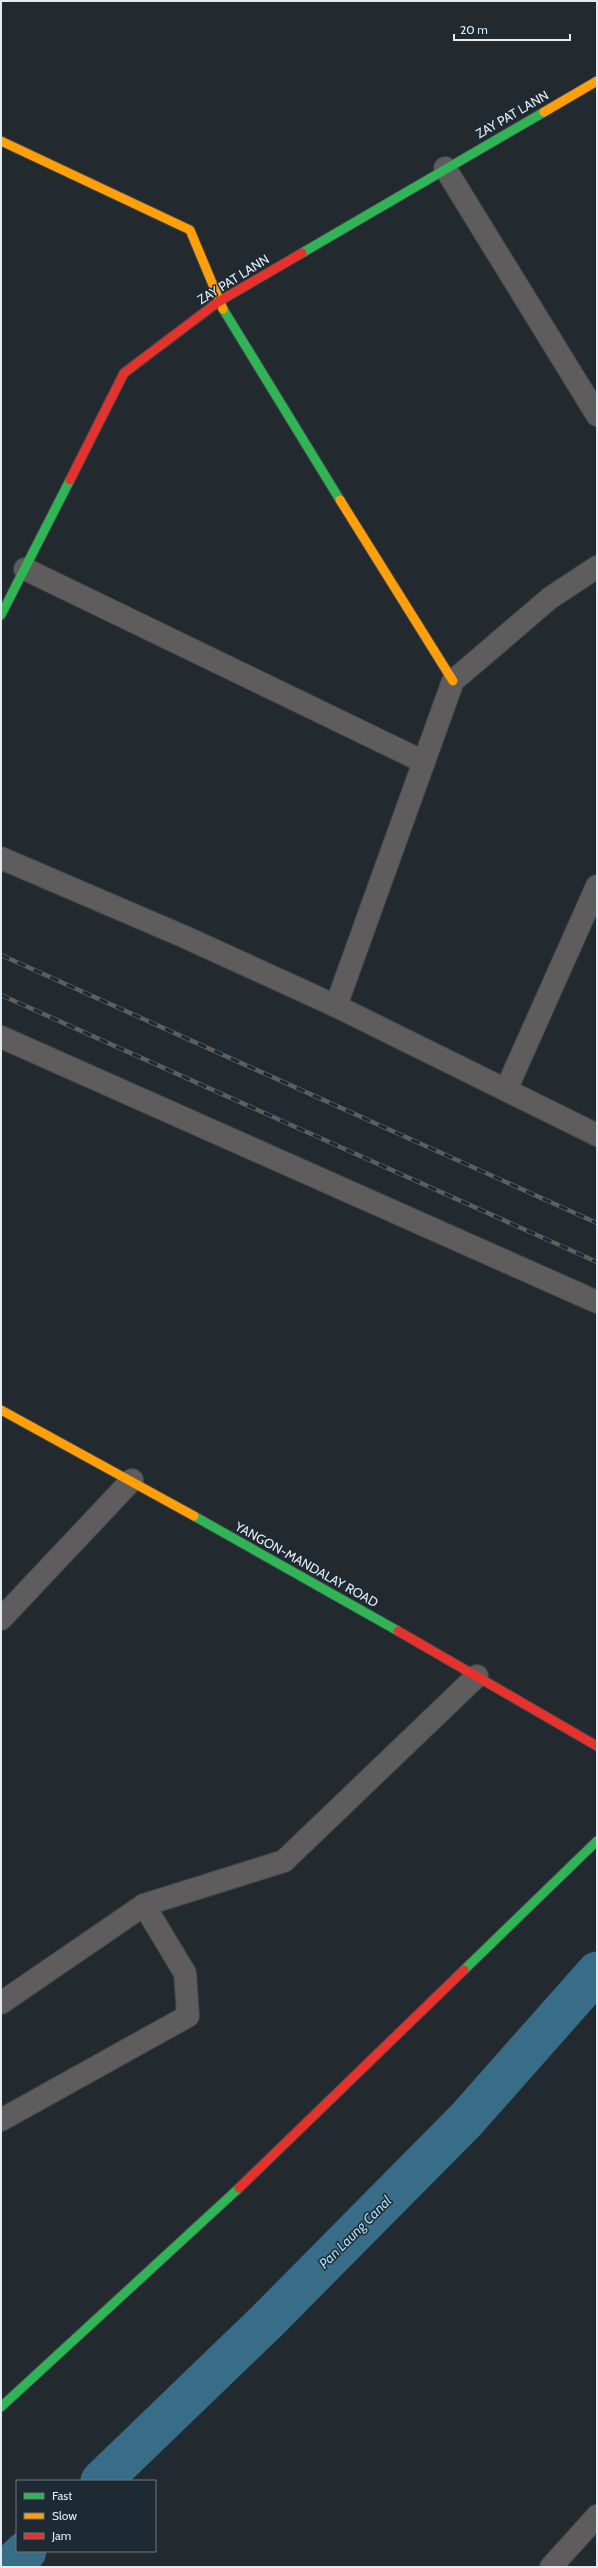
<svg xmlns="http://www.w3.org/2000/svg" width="598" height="2568" font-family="Cabin,sans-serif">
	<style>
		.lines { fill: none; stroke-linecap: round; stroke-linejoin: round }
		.canal { stroke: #376d86; stroke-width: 41 }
		.street-casing { stroke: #3e4449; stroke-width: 24 }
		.fast-casing { stroke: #3e4449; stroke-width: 11 }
		.slow-casing { stroke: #3e4449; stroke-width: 11 }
		.jam-casing { stroke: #3e4449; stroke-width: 11 }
		.street { stroke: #5e5c5c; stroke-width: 22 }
		.fast { stroke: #30b455; stroke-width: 9 }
		.slow { stroke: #ff9f0a; stroke-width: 9 }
		.jam { stroke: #e5322d; stroke-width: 9 }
		.rail-casing { stroke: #5c5f62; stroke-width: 4.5 }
		.rail { stroke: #1d2a34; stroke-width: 3; stroke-dasharray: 9; stroke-linecap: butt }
		.labels { text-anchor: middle; stroke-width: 3; stroke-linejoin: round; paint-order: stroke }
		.street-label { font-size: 13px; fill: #e2ebf2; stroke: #1d2a34 }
		.water-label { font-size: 14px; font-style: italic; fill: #aaddf5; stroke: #1d2a34 }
	</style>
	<rect width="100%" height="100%" fill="#22292f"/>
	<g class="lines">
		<!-- canal -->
		<g class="canal">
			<path d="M 101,2481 L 266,2322 L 466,2120 L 597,1972"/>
			<path d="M 9,2567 L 26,2551"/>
		</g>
		<defs>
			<g id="street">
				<path d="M 445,168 L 597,415"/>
				<path d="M 25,569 L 424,762"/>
				<path d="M 1,858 L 185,937 L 336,1006 L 597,1135"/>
				<path d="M 336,1006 L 453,681 L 550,598 L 597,567"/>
				<path d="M 1,1037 L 597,1302"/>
				<path d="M 506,1090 L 597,886"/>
				<path d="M 1,1619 L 132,1480"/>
				<path d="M 1,2003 L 144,1905 L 284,1861 L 477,1676"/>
				<path d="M 1,2120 L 188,2016 L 185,1973 L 144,1905"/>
				<path d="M 551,2567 L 597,2516"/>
			</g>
			<g id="fast">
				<path d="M 302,253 L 544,112"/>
				<path d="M 223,309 L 340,500"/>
				<path d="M 1,615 L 70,480"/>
				<path d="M 194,1516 L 398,1631"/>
				<path d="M 464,1970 L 597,1841"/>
				<path d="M 1,2407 L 239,2188"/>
			</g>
			<g id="slow">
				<path d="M 544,112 L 597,81"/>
				<path d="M 1,141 L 190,230 L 223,309"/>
				<path d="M 340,500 L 453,681"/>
				<path d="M 1,1410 L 194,1516"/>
			</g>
			<g id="jam">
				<path d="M 70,480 L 124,373 L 218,302 L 302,253"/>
				<path d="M 398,1631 L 597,1746"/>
				<path d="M 239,2188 L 464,1970"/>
			</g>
		</defs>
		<!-- street casing -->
		<use href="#street" class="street-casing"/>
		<!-- fast casing -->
		<use href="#fast" class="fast-casing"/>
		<!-- slow casing -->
		<use href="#slow" class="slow-casing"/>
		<!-- jam casing -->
		<use href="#jam" class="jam-casing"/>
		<!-- street -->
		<use href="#street" class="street"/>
		<!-- fast -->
		<use href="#fast" class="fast"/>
		<!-- slow -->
		<use href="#slow" class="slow"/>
		<!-- jam -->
		<use href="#jam" class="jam"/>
		<defs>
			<g id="rail">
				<path d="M 1,955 L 597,1223"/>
				<path d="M 1,995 L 597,1262"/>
			</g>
		</defs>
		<!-- rail casing -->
		<use href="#rail" class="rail-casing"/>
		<!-- rail -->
		<use href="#rail" class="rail"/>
	</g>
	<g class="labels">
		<!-- street labels -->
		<g class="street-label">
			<text transform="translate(512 114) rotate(-30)" y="5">ZAY PAT LANN</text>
			<text transform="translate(233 279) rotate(-32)" y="5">ZAY PAT LANN</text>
			<text transform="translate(307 1564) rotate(29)" y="5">YANGON-MANDALAY ROAD</text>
		</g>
		<!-- water labels -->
		<g class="water-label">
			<text transform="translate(355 2232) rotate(-45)" y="5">Pan Laung Canal</text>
		</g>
	</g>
	<!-- border -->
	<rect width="598" height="2568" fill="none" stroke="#e2ebf2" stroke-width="4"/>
	<!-- legend -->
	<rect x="16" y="2480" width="140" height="72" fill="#1d2a34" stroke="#6c7780"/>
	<rect x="24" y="2493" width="20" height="6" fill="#30b455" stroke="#6c7780"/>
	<text x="52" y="2500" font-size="12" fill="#e2ebf2">Fast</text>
	<rect x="24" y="2513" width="20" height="6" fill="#ff9f0a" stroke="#6c7780"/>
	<text x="52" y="2520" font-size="12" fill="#e2ebf2">Slow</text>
	<rect x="24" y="2533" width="20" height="6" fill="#e5322d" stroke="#6c7780"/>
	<text x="52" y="2540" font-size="12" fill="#e2ebf2">Jam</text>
	<!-- scale -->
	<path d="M454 34v6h116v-6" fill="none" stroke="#e2ebf2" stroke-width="2"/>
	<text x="460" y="34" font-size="12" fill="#e2ebf2" stroke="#1d2a34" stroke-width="3" paint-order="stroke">20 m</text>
</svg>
